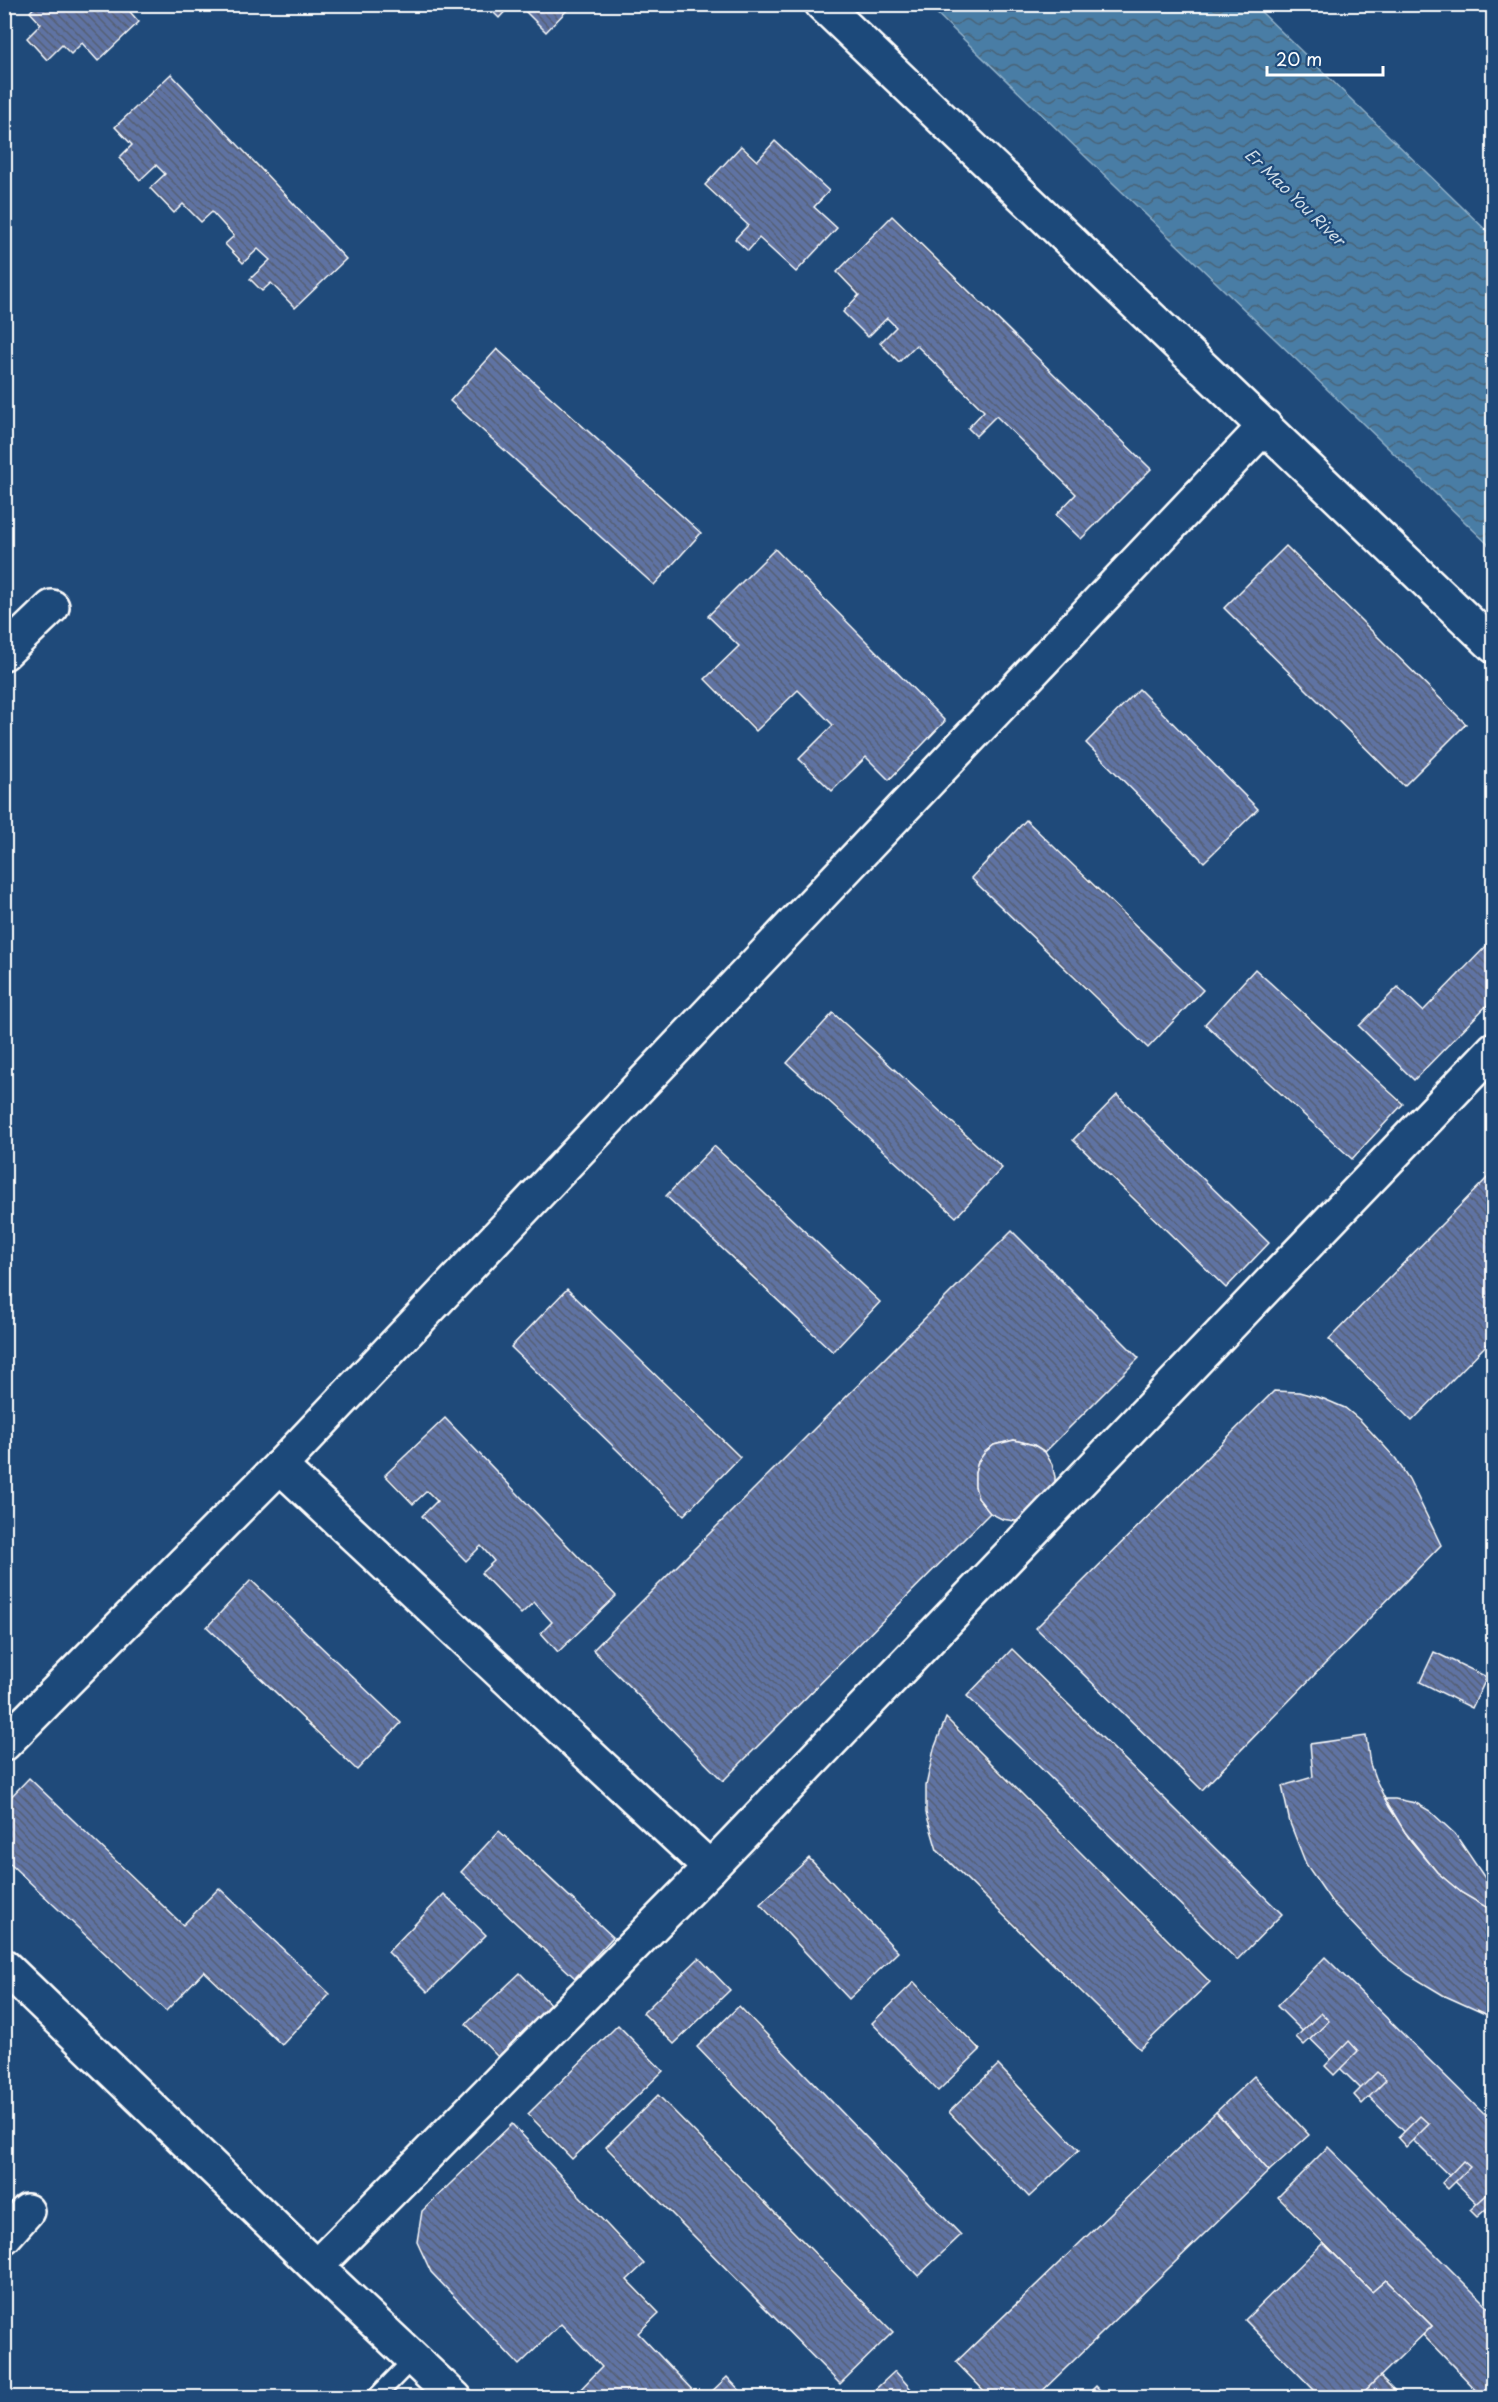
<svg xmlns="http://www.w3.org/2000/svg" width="1498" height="2402" font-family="'Playpen Sans',sans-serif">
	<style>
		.water { fill: url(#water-waves); stroke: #91b1c9; stroke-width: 1.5 }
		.building { fill: url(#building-back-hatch); stroke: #fff; stroke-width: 1.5 }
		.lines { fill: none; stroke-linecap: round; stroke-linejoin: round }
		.service-casing { stroke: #fff; stroke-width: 21 }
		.minor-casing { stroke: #fff; stroke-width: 38 }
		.tertiary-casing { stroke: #fff; stroke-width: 38 }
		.service { stroke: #1f4a7a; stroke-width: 16 }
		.minor { stroke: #1f4a7a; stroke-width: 33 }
		.tertiary { stroke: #1f4a7a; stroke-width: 33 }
		.labels { text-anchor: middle; stroke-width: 4.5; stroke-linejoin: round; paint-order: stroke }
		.water-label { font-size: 16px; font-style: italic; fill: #d1dee8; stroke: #1f4a7a }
	</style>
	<defs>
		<pattern id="water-waves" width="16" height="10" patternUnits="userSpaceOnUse" patternTransform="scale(1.5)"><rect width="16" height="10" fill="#487da5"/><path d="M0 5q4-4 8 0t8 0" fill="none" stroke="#4a6478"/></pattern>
		<pattern id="building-back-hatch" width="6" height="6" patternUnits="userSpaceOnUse" patternTransform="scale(1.5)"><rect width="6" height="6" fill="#5f73a3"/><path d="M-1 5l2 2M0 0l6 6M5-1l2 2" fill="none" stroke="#555e73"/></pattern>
	</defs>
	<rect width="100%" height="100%" fill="#1f4a7a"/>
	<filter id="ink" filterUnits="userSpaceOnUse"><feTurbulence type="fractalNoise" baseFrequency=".0167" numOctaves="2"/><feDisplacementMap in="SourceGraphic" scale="12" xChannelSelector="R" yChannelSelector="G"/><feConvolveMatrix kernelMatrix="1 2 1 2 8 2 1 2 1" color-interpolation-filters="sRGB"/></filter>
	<g filter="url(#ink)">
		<!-- water -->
		<path class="water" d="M 928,5 L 1254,5 L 1493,237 L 1493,549 Z"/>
		<!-- building -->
		<g class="building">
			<path d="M 90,4 L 98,12 L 106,4 L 123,4 L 139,22 L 98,61 L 82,43 L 71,54 L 62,45 L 47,60 L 27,38 L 41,24 L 30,12 L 37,4 Z"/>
			<path d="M 485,4 L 512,4 L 499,18 Z"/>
			<path d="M 518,4 L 570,4 L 571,6 L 546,32 Z"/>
			<path d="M 171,74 L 346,259 L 295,308 L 271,283 L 262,291 L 250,279 L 270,260 L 258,249 L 243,263 L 225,244 L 234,236 L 212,212 L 201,222 L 183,204 L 174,213 L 150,188 L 165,174 L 156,165 L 140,180 L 119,158 L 132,145 L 115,127 Z"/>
			<path d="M 775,141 L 829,191 L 814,207 L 837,228 L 796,272 L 759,238 L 748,251 L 735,239 L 748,225 L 705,185 L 741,146 L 757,161 Z"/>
			<path d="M 892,216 L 1151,469 L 1081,539 L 1056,515 L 1076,494 L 996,416 L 976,436 L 968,428 L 984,411 L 916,345 L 899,362 L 880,343 L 896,327 L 887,318 L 868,337 L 843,312 L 859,295 L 837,272 Z"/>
			<path d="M 497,349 L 701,533 L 654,585 L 450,401 Z"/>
			<path d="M 1286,546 L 1466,724 L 1404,786 L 1224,608 Z"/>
			<path d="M 775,549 L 945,721 L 889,780 L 866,757 L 832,791 L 799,759 L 833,725 L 798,690 L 756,731 L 705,679 L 739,646 L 708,616 Z"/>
			<path d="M 1139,689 L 1258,809 L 1204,862 L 1086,743 Z"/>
			<path d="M 1026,820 L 1203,990 L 1148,1048 L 971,878 Z"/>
			<path d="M 1494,938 L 1494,998 L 1414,1080 L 1359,1026 L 1398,987 L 1423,1011 Z"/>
			<path d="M 1255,969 L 1403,1104 L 1352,1159 L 1205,1024 Z"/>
			<path d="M 833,1013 L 1002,1168 L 956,1217 L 787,1063 Z"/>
			<path d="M 1117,1095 L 1269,1243 L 1226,1288 L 1073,1140 Z"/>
			<path d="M 714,1146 L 880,1302 L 833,1352 L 666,1196 Z"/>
			<path d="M 1494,1171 L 1494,1337 L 1412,1421 L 1329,1339 Z"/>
			<path d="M 1012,1231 L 1139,1358 L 1045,1452 L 1034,1445 L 1014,1440 L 994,1445 L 985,1452 L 978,1462 L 975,1473 L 975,1486 L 978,1498 L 990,1513 L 723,1781 L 593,1650 Z"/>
			<path d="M 567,1289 L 740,1457 L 684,1515 L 511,1347 Z"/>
			<path d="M 1274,1391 L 1299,1392 L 1324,1399 L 1345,1408 L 1361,1421 L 1396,1459 L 1409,1479 L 1441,1545 L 1202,1790 L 1036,1628 Z"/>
			<path d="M 445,1418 L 616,1596 L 558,1652 L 541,1633 L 552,1622 L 534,1602 L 521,1614 L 481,1573 L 494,1561 L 481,1546 L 466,1561 L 422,1516 L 437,1501 L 427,1491 L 413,1504 L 385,1475 Z"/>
			<path d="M 1014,1440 L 1034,1445 L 1045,1452 L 1052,1464 L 1055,1477 L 1055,1490 L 1029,1519 L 1015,1521 L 1002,1519 L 990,1513 L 978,1498 L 975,1486 L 975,1473 L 978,1462 L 985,1452 L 994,1445 Z"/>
			<path d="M 251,1580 L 401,1723 L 357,1770 L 207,1627 Z"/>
			<path d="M 1012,1649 L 1282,1914 L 1237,1960 L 967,1696 Z"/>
			<path d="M 1434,1652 L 1487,1677 L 1472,1708 L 1420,1682 Z"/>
			<path d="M 946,1718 L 1210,1982 L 1140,2049 L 937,1850 L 926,1813 L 926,1786 L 934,1749 Z"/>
			<path d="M 1366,1736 L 1370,1764 L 1375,1778 L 1389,1807 L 1411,1841 L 1437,1872 L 1450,1883 L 1462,1893 L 1494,1911 L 1494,2018 L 1443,1995 L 1408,1974 L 1380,1953 L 1332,1902 L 1306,1864 L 1290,1823 L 1282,1786 L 1313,1777 L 1310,1744 Z"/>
			<path d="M 29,1778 L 183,1925 L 219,1888 L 330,1994 L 282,2045 L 204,1971 L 166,2011 L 4,1858 L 4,1804 Z"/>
			<path d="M 1385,1799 L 1395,1799 L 1416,1803 L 1430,1811 L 1455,1834 L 1485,1878 L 1491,1910 L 1462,1893 L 1437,1872 L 1405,1832 Z"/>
			<path d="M 499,1831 L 613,1937 L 575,1978 L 461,1872 Z"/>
			<path d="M 809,1858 L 898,1952 L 849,1999 L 760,1904 Z"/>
			<path d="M 444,1894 L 486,1935 L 428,1992 L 388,1952 Z"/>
			<path d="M 1325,1957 L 1494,2124 L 1494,2220 L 1277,2006 Z"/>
			<path d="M 699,1958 L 730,1990 L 674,2044 L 643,2013 Z"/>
			<path d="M 520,1973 L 551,2005 L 498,2057 L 466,2024 Z"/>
			<path d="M 914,1982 L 980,2050 L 938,2091 L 872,2023 Z"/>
			<path d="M 739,2006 L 961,2235 L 918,2276 L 697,2047 Z"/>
			<path d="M 1321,2013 L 1329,2021 L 1304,2045 L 1296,2037 Z"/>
			<path d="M 618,2025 L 663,2071 L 572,2159 L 528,2114 Z"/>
			<path d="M 1349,2041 L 1358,2051 L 1334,2075 L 1325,2066 Z"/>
			<path d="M 998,2065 L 1079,2150 L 1029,2197 L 949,2112 Z"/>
			<path d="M 1377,2072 L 1386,2080 L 1362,2104 L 1354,2095 Z"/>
			<path d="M 1254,2076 L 1309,2135 L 1269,2171 L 1216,2112 Z"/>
			<path d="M 658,2095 L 893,2332 L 840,2384 L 606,2147 Z"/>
			<path d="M 1216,2112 L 1269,2171 L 1035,2398 L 991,2398 L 956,2362 Z"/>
			<path d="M 1420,2116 L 1429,2124 L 1406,2147 L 1398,2138 Z"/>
			<path d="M 512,2124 L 644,2264 L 627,2280 L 659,2313 L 638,2333 L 700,2398 L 572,2398 L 602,2367 L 561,2324 L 519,2365 L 431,2272 L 417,2242 L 422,2211 Z"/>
			<path d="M 1328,2147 L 1494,2313 L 1494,2398 L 1484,2398 L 1423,2335 L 1432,2326 L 1386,2280 L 1372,2292 L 1278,2197 Z"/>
			<path d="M 1463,2161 L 1470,2167 L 1448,2189 L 1442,2183 Z"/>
			<path d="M 1494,2188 L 1494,2202 L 1477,2217 L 1470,2210 Z"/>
			<path d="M 1323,2243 L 1372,2292 L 1386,2280 L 1432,2326 L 1358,2398 L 1322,2398 L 1245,2320 Z"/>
			<path d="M 895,2371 L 919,2398 L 866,2398 Z"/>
			<path d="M 1380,2376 L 1402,2398 L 1358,2398 Z"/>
			<path d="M 727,2377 L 747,2398 L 705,2398 Z"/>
			<path d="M 1096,2386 L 1108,2398 L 1084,2398 Z"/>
		</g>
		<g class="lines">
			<defs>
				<path id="service" d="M 375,2398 L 414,2358"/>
				<g id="minor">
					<path d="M 4,653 L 52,607"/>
					<path d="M 280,1466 L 710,1868"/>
					<path d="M 4,1744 L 280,1466 L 1265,426"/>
					<path d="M 4,2237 L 27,2211"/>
					<path d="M 316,2267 L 710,1868 L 1494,1049"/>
				</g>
				<g id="tertiary">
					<path d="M 822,4 L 1494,646"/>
					<path d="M 4,1966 L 316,2267 L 455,2398"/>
				</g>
			</defs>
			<!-- service casing -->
			<use href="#service" class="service-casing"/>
			<!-- minor casing -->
			<use href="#minor" class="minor-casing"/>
			<!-- tertiary casing -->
			<use href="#tertiary" class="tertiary-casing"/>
			<!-- service -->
			<use href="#service" class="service"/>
			<!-- minor -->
			<use href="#minor" class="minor"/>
			<!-- tertiary -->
			<use href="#tertiary" class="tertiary"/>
		</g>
	</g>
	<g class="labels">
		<!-- water labels -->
		<g class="water-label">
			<text transform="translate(1295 197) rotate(44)" y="6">Er Mao You River</text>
		</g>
	</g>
	<!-- margin -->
	<rect width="1498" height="2402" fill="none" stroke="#1f4a7a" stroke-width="24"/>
	<rect x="12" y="12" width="1474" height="2378" fill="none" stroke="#fff" stroke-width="2" filter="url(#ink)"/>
	<!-- scale -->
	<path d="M1267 66v9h116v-9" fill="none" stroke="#ffffff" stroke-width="3"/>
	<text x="1276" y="66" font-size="18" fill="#ffffff" stroke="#1f4a7a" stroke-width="4.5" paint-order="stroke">20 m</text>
</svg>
